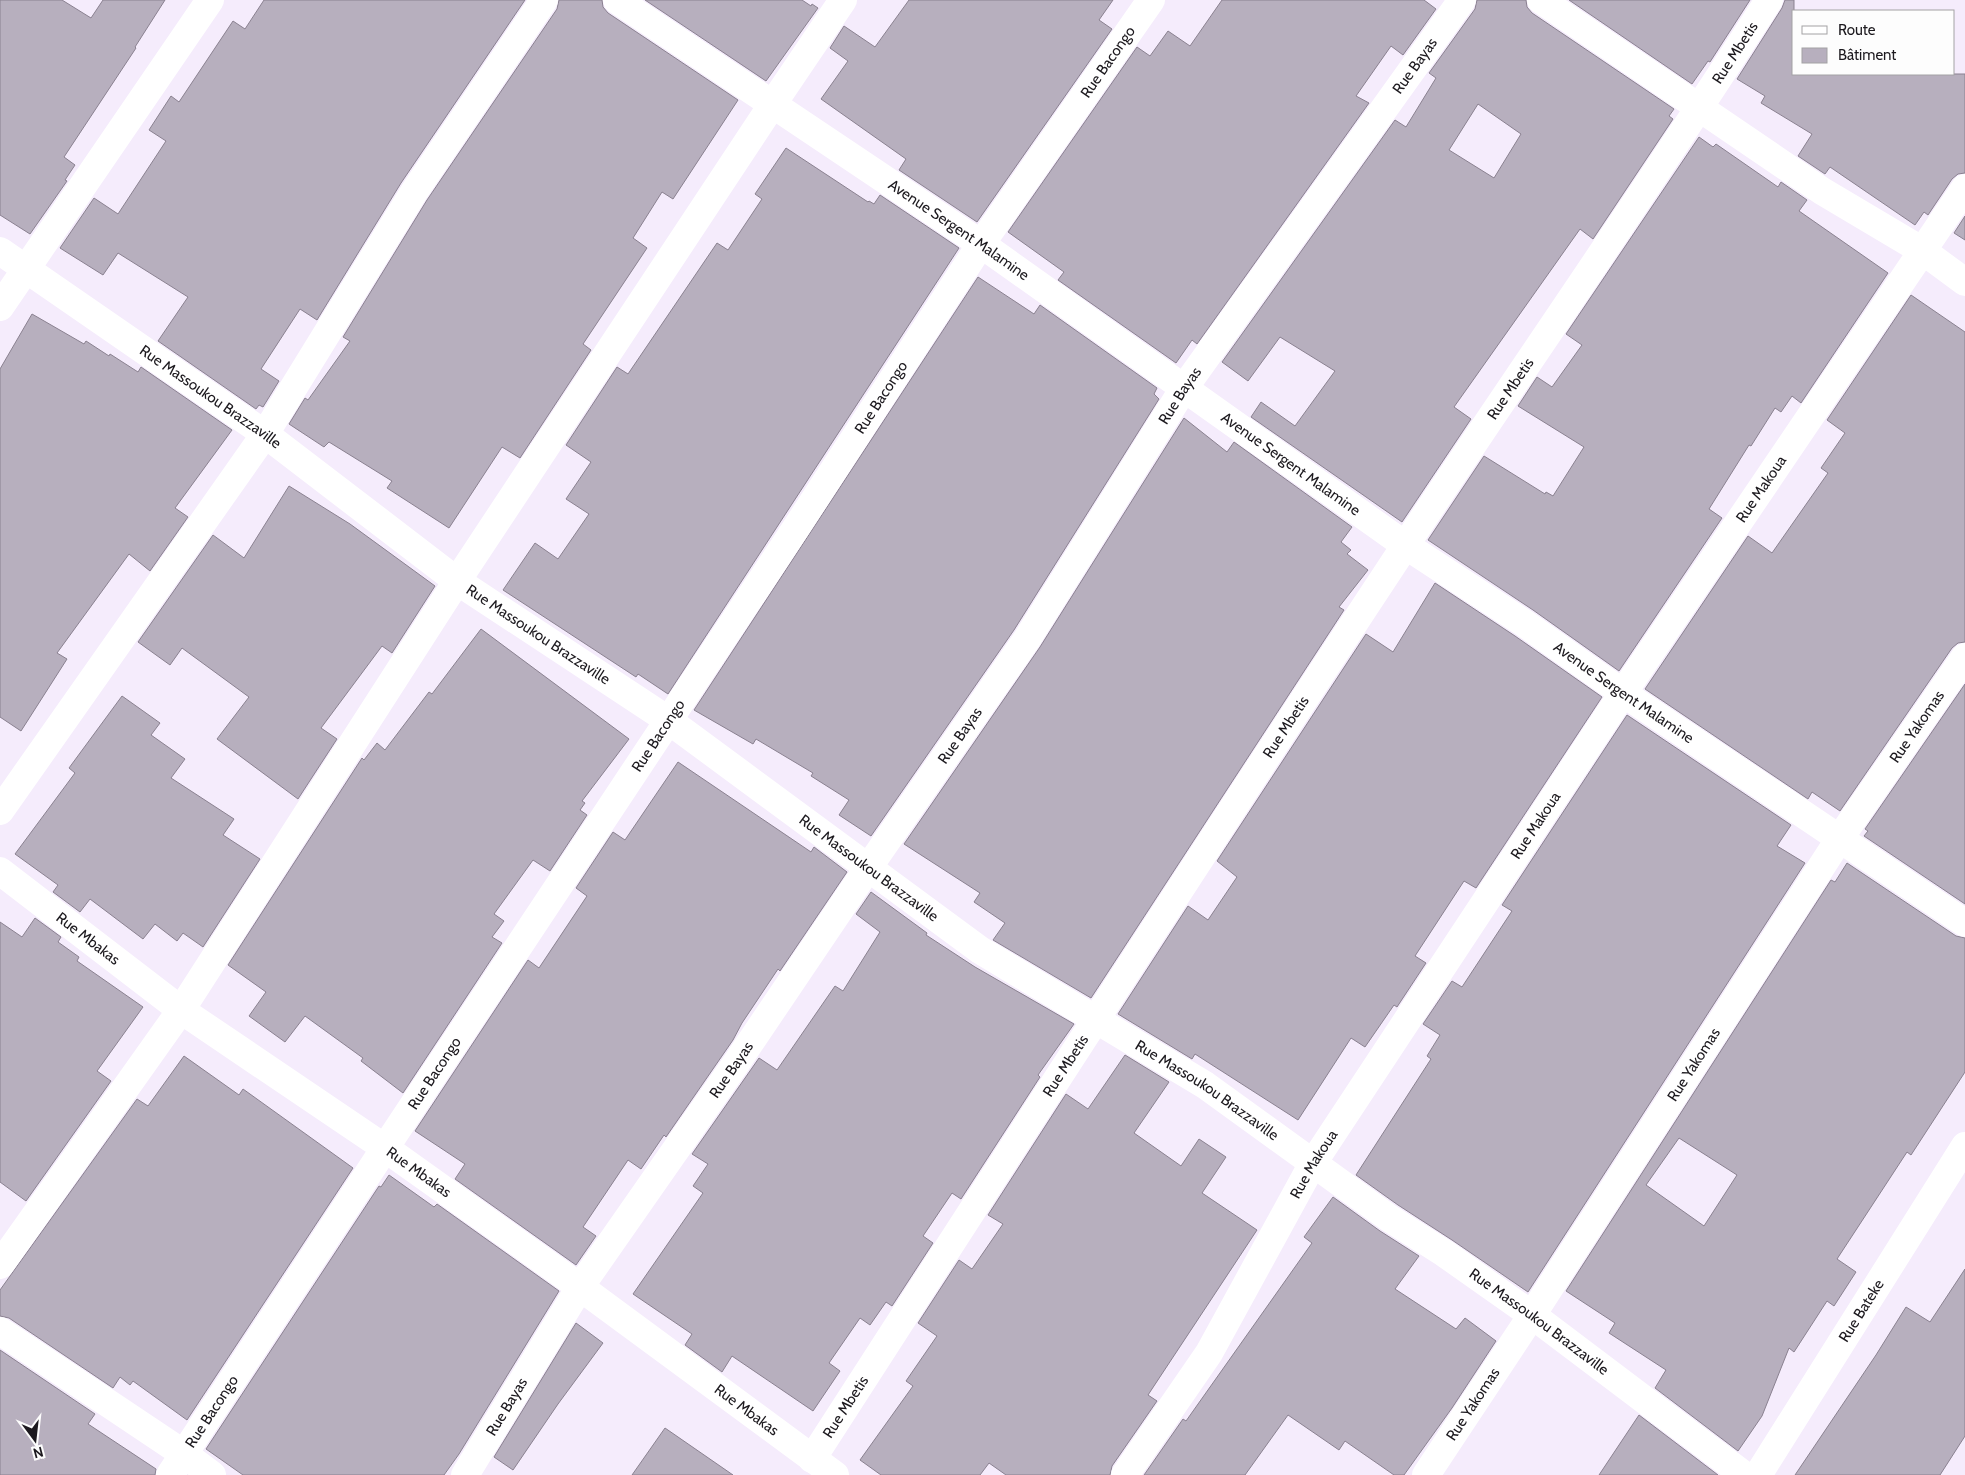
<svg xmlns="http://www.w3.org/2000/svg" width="1965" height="1475" font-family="Cabin,sans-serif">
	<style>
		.building { fill: #b7afbe; stroke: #8a8190; fill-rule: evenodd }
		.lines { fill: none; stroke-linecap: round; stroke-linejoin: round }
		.minor { stroke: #fff; stroke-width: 28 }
		.labels { text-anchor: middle; stroke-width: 5; stroke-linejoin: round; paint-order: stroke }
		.street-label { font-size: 15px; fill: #1c191e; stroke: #fdfdfd }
	</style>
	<rect width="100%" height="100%" fill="#f5ecfc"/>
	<!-- building -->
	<g class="building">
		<path d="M 0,0 L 62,0 L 91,18 L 103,0 L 165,0 L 135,47 L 136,48 L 64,157 L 75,165 L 65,180 L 67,181 L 30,234 L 0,215 Z"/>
		<path d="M 264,0 L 525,0 L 401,183 L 317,320 L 300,309 L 261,369 L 279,381 L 263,407 L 259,405 L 256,409 L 158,341 L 188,297 L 118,253 L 103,275 L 60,248 L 94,198 L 118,214 L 166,141 L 149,130 L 171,96 L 179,102 L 233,21 L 245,29 Z"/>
		<path d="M 559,0 L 602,0 L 603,7 L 608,13 L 738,100 L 673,199 L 662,192 L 633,238 L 647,248 L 583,344 L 591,350 L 520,458 L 502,447 L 449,528 L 387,488 L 392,481 L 329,442 L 324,447 L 289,424 L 305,398 L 308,400 L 350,341 L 343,337 L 427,200 L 557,9 Z"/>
		<path d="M 645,0 L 802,0 L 811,6 L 812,4 L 818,8 L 766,81 Z"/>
		<path d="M 909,0 L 1113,0 L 1099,20 L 1112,29 L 977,222 L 899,170 L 906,159 L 821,99 L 848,61 L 830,48 L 844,26 L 875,47 Z"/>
		<path d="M 1222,0 L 1424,0 L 1436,9 L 1403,55 L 1391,46 L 1356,96 L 1369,103 L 1197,344 L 1192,340 L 1176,363 L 1058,280 L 1064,272 L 1008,232 L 1137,47 L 1150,56 L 1168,31 L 1190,46 Z"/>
		<path d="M 1477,0 L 1526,0 L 1527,7 L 1532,13 L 1674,109 L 1669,116 L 1673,119 L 1593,239 L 1580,229 L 1454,407 L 1471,419 L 1402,522 L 1251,417 L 1261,402 L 1295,426 L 1335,371 L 1280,337 L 1248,381 L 1222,362 L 1395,120 L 1406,127 L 1436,78 L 1429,73 L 1475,9 ZM 1478,104 L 1521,134 L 1494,178 L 1449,150 Z"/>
		<path d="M 1569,0 L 1750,0 L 1710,62 L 1708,61 L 1692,84 Z"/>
		<path d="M 1785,0 L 1794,0 L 1794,74 L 1965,74 L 1965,173 L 1958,174 L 1952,179 L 1928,215 L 1924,212 L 1915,225 L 1830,167 L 1825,174 L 1798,156 L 1812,134 L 1761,103 L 1765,96 L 1737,79 L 1782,8 Z"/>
		<path d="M 1699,137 L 1713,147 L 1716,144 L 1778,187 L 1781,182 L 1807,200 L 1799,211 L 1888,273 L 1801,403 L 1792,396 L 1781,412 L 1775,408 L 1751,446 L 1749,445 L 1709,509 L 1722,518 L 1619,671 L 1533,610 L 1428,540 L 1484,456 L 1545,494 L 1546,492 L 1553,496 L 1584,447 L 1518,406 L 1537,377 L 1552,387 L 1582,345 L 1566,334 Z"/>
		<path d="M 786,148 L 868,202 L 869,201 L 874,204 L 880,195 L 959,248 L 668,694 L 638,674 L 636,677 L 503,590 L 535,543 L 558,559 L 589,514 L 566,499 L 591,462 L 566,445 L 617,367 L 628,374 L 717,243 L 728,250 L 762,199 L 755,194 Z"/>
		<path d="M 1965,216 L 1965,240 L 1954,233 Z"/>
		<path d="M 978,277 L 1034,314 L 1040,305 L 1157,388 L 1154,394 L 1159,399 L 1014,630 L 871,836 L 839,815 L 849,800 L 811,776 L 813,773 L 756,739 L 753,744 L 694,710 Z"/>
		<path d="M 1911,295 L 1965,332 L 1965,642 L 1958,643 L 1952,648 L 1840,811 L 1812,792 L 1808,799 L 1645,689 L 1748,536 L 1772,553 L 1828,473 L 1821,468 L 1845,433 L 1827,420 Z"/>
		<path d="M 32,314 L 84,344 L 86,341 L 109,356 L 110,354 L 138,372 L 141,367 L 232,430 L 175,508 L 188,517 L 150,571 L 129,554 L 57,653 L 67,659 L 21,731 L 0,717 L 0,369 Z"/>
		<path d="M 1184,418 L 1227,452 L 1234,442 L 1352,527 L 1341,542 L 1351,550 L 1347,554 L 1368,570 L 1339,607 L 1344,610 L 1091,998 L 993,940 L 1005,923 L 974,902 L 980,893 L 904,844 L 1040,647 Z"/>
		<path d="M 289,486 L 350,524 L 435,586 L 392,653 L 382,646 L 321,728 L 337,739 L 298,799 L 217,739 L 249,697 L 182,648 L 170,665 L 138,642 L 213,535 L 244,558 Z"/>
		<path d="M 1435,583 L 1515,636 L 1602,697 L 1476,888 L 1464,881 L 1415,956 L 1426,963 L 1397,1007 L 1394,1005 L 1365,1047 L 1351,1038 L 1298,1120 L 1195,1054 L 1192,1059 L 1118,1014 L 1188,906 L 1208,920 L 1237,877 L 1217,861 L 1366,634 L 1393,652 Z"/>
		<path d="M 481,629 L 629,739 L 582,801 L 585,803 L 580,810 L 587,815 L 550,871 L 533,860 L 494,914 L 504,921 L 492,937 L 502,943 L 403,1093 L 361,1061 L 363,1058 L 305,1016 L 285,1042 L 249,1016 L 266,992 L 228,965 L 362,758 L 364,760 L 377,743 L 385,750 L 429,692 L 432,694 Z"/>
		<path d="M 1965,684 L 1965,904 L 1864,836 L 1868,831 L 1865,829 Z"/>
		<path d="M 122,696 L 160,723 L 151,735 L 185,759 L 171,778 L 234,819 L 223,835 L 260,859 L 203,947 L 183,933 L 177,941 L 155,924 L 143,939 L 90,899 L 80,912 L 53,892 L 58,885 L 15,854 L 75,773 L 69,768 Z"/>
		<path d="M 1627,715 L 1791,825 L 1777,846 L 1805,863 L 1528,1292 L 1452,1240 L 1398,1205 L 1356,1175 L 1431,1059 L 1427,1056 L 1440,1035 L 1423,1024 L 1452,981 L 1462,987 L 1512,911 L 1502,905 Z"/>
		<path d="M 678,762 L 811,852 L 814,847 L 847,872 L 780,971 L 778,969 L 742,1023 L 733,1040 L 666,1137 L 664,1135 L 641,1169 L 628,1160 L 583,1227 L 596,1236 L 576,1265 L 455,1179 L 465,1164 L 415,1131 L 528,960 L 539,968 L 587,896 L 576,888 L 613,832 L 625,840 Z"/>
		<path d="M 1847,863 L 1956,936 L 1965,938 L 1965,1072 L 1911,1155 L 1907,1152 L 1837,1259 L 1856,1272 L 1834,1306 L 1827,1301 L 1794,1352 L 1789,1348 L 1762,1416 L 1738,1451 L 1655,1388 L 1666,1370 L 1609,1333 L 1615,1323 L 1566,1291 L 1831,880 L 1835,882 ZM 1679,1138 L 1737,1175 L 1704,1226 L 1646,1185 Z"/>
		<path d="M 871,892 L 927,933 L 926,935 L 975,967 L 1074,1024 L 1038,1075 L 1040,1077 L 961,1199 L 952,1193 L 923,1236 L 933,1243 L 892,1306 L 886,1302 L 870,1325 L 860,1318 L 829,1363 L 840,1371 L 813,1411 L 732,1356 L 722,1372 L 685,1345 L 692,1334 L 633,1294 L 703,1193 L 693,1186 L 708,1164 L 692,1154 L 759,1058 L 777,1070 L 835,986 L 843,991 L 880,932 L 856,914 Z"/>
		<path d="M 35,918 L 61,937 L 58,942 L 79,957 L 77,961 L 143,1007 L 97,1071 L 111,1081 L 26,1201 L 0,1182 L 0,922 L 22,937 Z"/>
		<path d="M 1125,1055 L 1169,1082 L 1134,1133 L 1181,1166 L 1199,1139 L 1226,1157 L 1202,1193 L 1257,1230 L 1148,1395 L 1157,1401 L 1112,1466 L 1110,1475 L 1006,1475 L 989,1463 L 980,1475 L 881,1475 L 860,1460 L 913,1386 L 906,1381 L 937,1336 L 918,1323 L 959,1260 L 972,1269 L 1003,1224 L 988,1215 L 1066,1094 L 1088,1109 Z"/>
		<path d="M 184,1056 L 239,1095 L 243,1089 L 353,1168 L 187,1420 L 133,1381 L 130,1385 L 120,1377 L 113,1388 L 9,1318 L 0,1316 L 0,1290 L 137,1099 L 148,1106 Z"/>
		<path d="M 389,1175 L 434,1207 L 437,1204 L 559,1291 L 459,1454 L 444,1475 L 243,1475 L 206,1449 L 379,1186 L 381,1187 Z"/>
		<path d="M 1333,1197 L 1380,1231 L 1419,1256 L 1395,1289 L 1456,1329 L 1465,1318 L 1496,1341 L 1452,1408 L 1404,1475 L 1394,1475 L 1345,1441 L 1339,1450 L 1288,1415 L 1245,1475 L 1144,1475 L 1183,1419 L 1186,1421 L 1312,1243 L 1304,1237 Z"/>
		<path d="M 1965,1269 L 1965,1436 L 1940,1475 L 1795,1475 L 1876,1355 L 1906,1307 L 1930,1322 Z"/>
		<path d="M 576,1323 L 603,1343 L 558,1404 L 513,1470 L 494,1457 Z"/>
		<path d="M 0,1350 L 95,1414 L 88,1424 L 156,1469 L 155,1475 L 0,1475 Z"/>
		<path d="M 1639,1415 L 1718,1475 L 1599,1475 Z"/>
		<path d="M 665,1428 L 733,1475 L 632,1475 Z"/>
	</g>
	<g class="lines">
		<!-- minor -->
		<g class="minor">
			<path id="s1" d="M 617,0 L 981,244 L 1405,545 L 1524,623 L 1623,693 L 1965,923"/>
			<path d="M 1541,0 L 1822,191 L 1923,251 L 1965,282"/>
			<path id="s2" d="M 0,251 L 265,434 L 457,581 L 668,720 L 980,950 L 1205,1085 L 1389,1218 L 1444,1253 L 1532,1315 L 1744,1475"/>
			<path d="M 0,307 L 210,0"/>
			<path d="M 0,811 L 265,434 L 414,192 L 544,0"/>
			<path id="s3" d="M 0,871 L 181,1010 L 385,1148 L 580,1287 L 835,1475"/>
			<path d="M 0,1265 L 181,1010 L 457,581 L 772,105 L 843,0"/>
			<path d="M 0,1331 L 184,1454 L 212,1475"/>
			<path id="s4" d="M 812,1459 C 1010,1152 1207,845 1409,540 C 1529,359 1653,182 1769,0"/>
			<path id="s5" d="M 170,1475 L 385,1148 L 796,528 L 981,244 L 1151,0"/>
			<path id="s6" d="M 465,1475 L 580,1287 L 737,1062 L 868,868 L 1027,639 L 1184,388 L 1462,0"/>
			<path id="s7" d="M 1125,1475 L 1209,1353 L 1313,1163 L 1623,693 L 1965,188"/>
			<path id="s8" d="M 1426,1475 L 1532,1315 L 1840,838 L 1965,657"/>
			<path id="s9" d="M 1758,1475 L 1965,1146"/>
		</g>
	</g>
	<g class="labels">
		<!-- street labels -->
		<g class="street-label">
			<text dy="5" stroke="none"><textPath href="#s4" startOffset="1682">Rue Mbetis</textPath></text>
			<text dy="5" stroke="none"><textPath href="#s5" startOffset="1696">Rue Bacongo</textPath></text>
			<text dy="5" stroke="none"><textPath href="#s6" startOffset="1700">Rue Bayas</textPath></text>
			<text dy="5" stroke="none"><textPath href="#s1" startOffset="412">Avenue Sergent Malamine</textPath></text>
			<text dy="5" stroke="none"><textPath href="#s4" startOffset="1278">Rue Mbetis</textPath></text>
			<text dy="5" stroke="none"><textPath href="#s6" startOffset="1295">Rue Bayas</textPath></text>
			<text dy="5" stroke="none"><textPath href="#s2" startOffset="256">Rue Massoukou Brazzaville</textPath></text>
			<text dy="5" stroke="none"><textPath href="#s5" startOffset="1291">Rue Bacongo</textPath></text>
			<text dy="5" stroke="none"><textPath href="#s1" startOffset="818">Avenue Sergent Malamine</textPath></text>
			<text dy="5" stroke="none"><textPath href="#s7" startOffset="1174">Rue Makoua</textPath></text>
			<text dy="5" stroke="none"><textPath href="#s2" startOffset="661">Rue Massoukou Brazzaville</textPath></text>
			<text dy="5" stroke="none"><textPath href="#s1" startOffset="1222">Avenue Sergent Malamine</textPath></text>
			<text dy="5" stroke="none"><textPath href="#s8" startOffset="895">Rue Yakomas</textPath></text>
			<text dy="5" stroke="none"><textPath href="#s4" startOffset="872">Rue Mbetis</textPath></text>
			<text dy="5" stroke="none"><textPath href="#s6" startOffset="890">Rue Bayas</textPath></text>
			<text dy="5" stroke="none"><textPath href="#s5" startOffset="886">Rue Bacongo</textPath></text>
			<text dy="5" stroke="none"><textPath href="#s7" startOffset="769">Rue Makoua</textPath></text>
			<text dy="5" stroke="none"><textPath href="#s2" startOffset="1066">Rue Massoukou Brazzaville</textPath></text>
			<text dy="5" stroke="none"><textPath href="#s3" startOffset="111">Rue Mbakas</textPath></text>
			<text dy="5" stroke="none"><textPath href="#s8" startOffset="490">Rue Yakomas</textPath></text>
			<text dy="5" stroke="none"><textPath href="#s4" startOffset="468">Rue Mbetis</textPath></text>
			<text dy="5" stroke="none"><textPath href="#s6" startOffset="485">Rue Bayas</textPath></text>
			<text dy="5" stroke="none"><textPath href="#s5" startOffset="481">Rue Bacongo</textPath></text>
			<text dy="5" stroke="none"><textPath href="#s2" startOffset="1471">Rue Massoukou Brazzaville</textPath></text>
			<text dy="5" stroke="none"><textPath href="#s7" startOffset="364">Rue Makoua</textPath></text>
			<text dy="5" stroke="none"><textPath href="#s3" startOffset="516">Rue Mbakas</textPath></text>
			<text dy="5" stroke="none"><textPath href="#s9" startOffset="194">Rue Bateke</textPath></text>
			<text dy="5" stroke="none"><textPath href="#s2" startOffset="1876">Rue Massoukou Brazzaville</textPath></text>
			<text dy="5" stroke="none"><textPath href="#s8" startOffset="85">Rue Yakomas</textPath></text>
			<text dy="5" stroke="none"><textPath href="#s6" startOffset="80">Rue Bayas</textPath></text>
			<text dy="5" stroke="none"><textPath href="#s4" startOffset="62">Rue Mbetis</textPath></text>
			<text dy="5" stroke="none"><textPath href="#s3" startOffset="921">Rue Mbakas</textPath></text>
			<text dy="5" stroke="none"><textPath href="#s5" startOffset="76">Rue Bacongo</textPath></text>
		</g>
	</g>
	<!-- legend -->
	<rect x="1792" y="10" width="162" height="65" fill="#fdfdfd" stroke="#a3a2a4"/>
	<rect x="1802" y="26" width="25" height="8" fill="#ffffff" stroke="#a3a2a4"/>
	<text x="1838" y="35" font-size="15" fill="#1c191e">Route</text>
	<rect x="1802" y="48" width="25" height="15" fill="#b7afbe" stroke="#a3a2a4"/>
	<text x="1838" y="60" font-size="15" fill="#1c191e">Bâtiment</text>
	<!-- north arrow -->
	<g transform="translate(35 1440) rotate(165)" stroke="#fdfdfd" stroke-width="4" paint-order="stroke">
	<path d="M0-4L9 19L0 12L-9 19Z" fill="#1c191e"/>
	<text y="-8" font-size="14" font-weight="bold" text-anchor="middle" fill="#1c191e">N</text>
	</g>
</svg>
